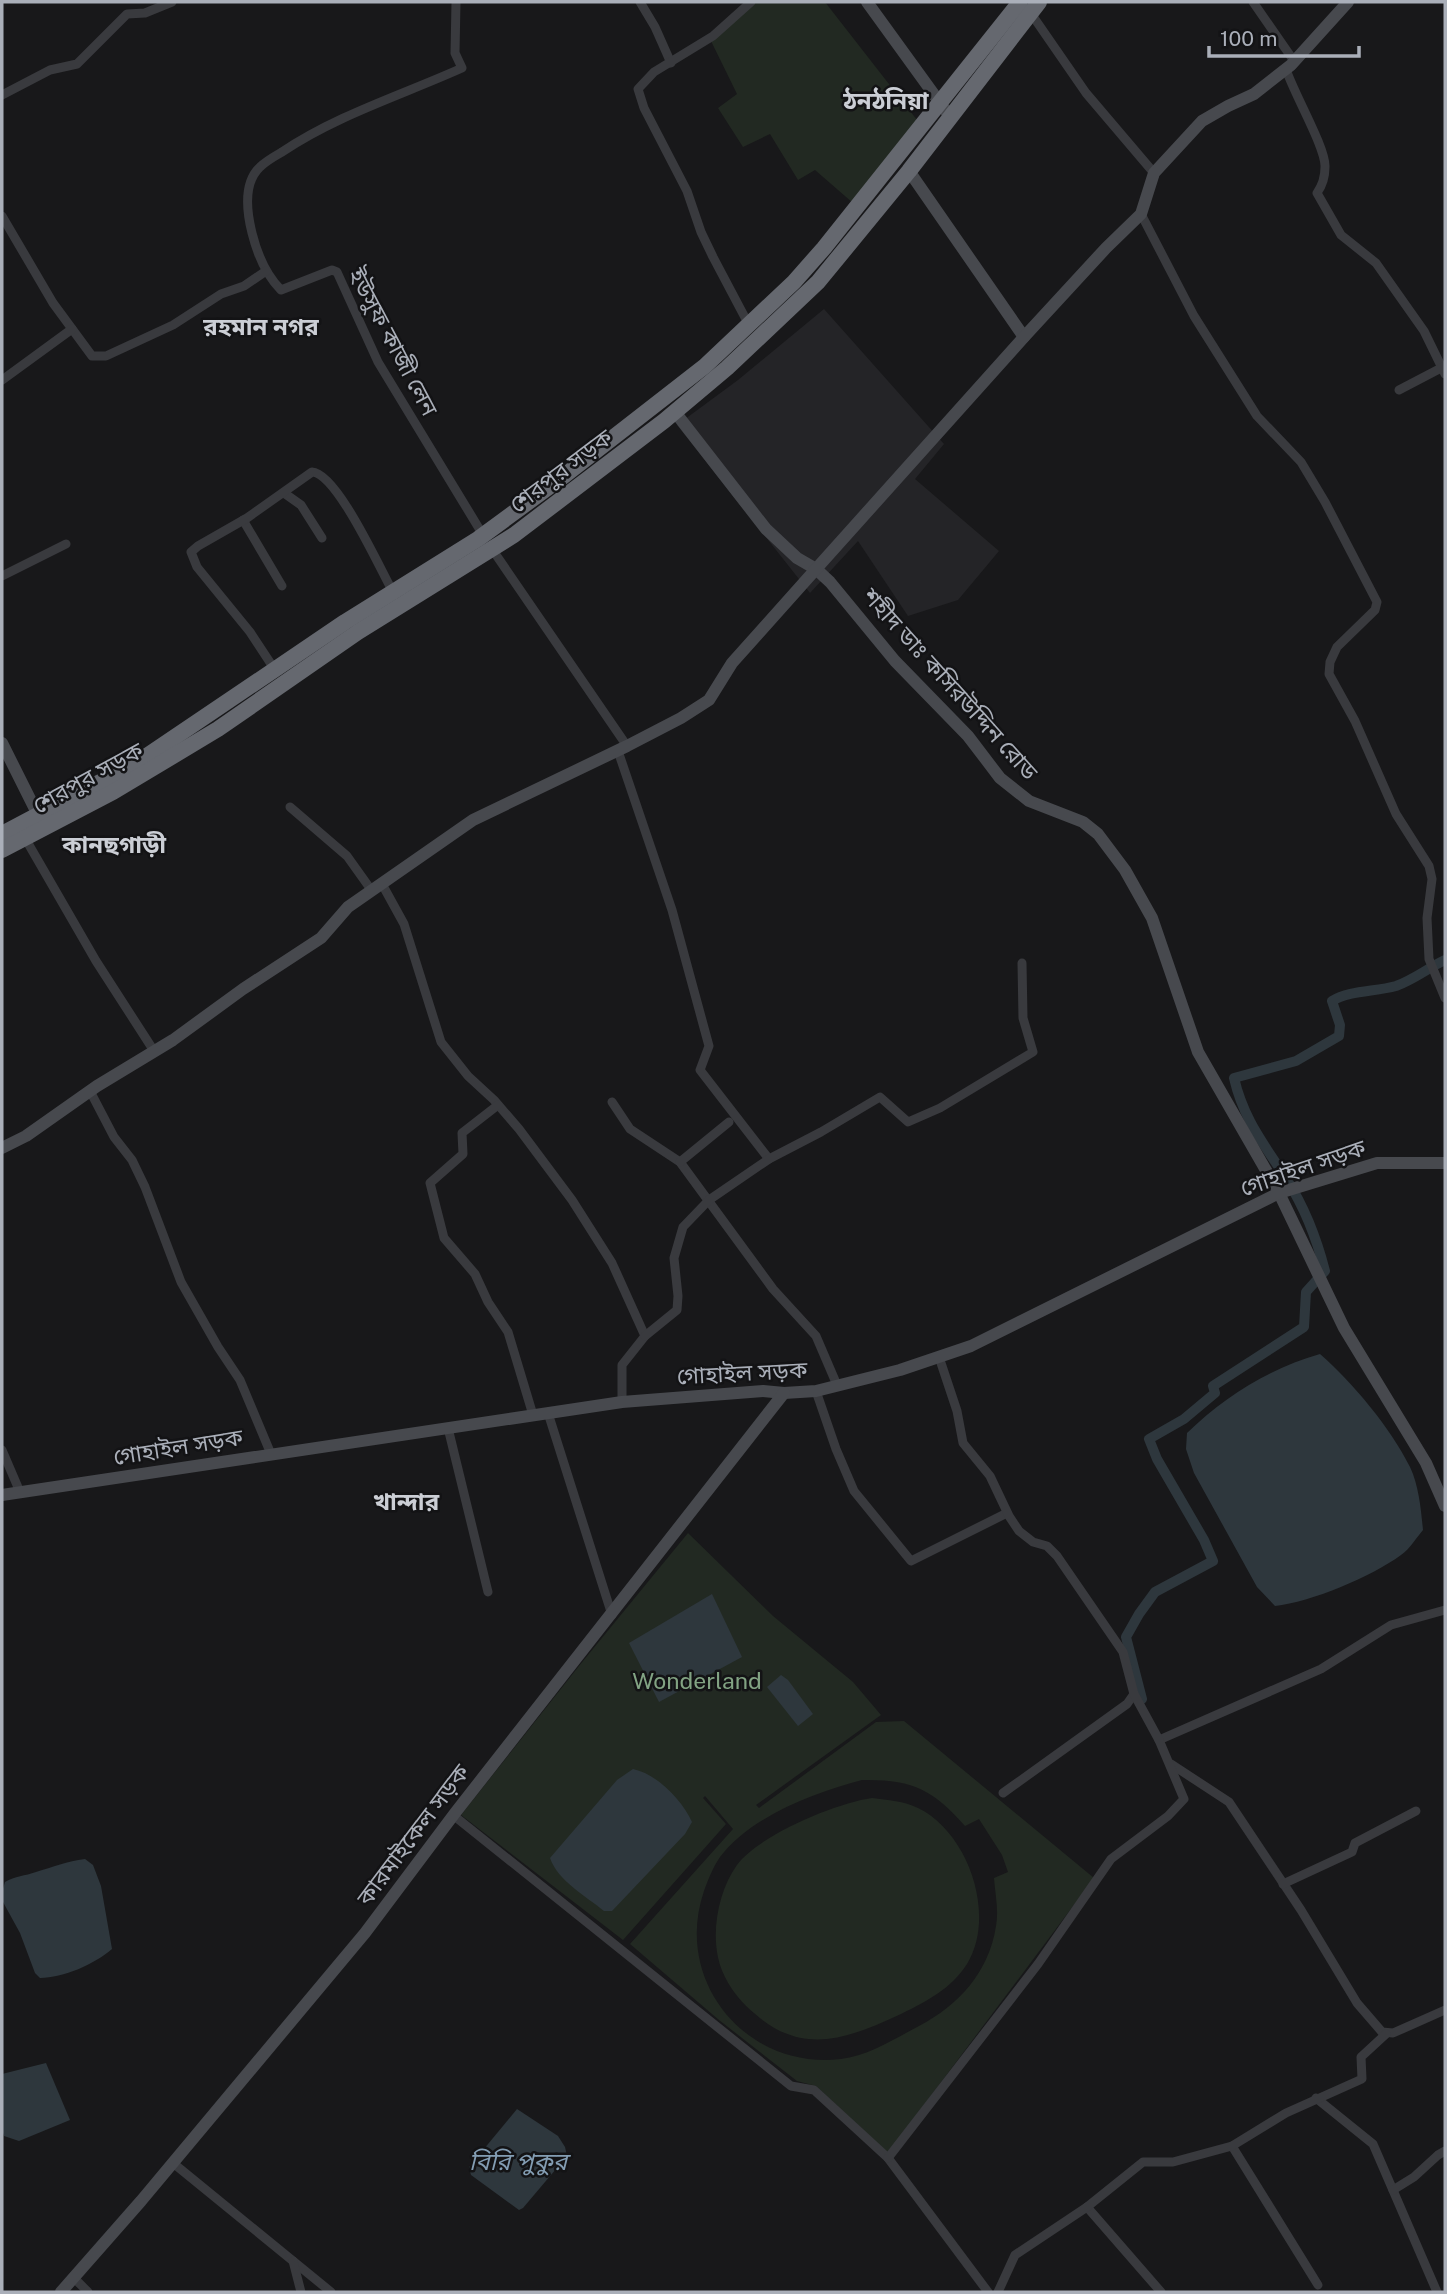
<svg xmlns="http://www.w3.org/2000/svg" width="1447" height="2294" font-family="'Public Sans','Noto Sans Bengali',sans-serif">
	<style>
		.built { fill: #242427 }
		.green { fill: #222922; fill-rule: evenodd }
		.water { fill: #2e373d }
		.lines { fill: none; stroke-linecap: round; stroke-linejoin: round }
		.canal { stroke: #2e373d; stroke-width: 10 }
		.street { stroke: #393a3e; stroke-width: 9 }
		.secondary { stroke: #47494e; stroke-width: 12 }
		.highway { stroke: #65686f; stroke-width: 16 }
		.labels { text-anchor: middle; stroke-width: 5; stroke-linejoin: round; paint-order: stroke }
		.street-label { font-size: 23px; fill: #aaafb9; stroke: #131315 }
		.park-label { font-size: 23px; fill: #82a383; stroke: #131315 }
		.neighbourhood-label { font-size: 24px; font-weight: bold; fill: #cbced5; stroke: #131315 }
		.water-label { font-size: 24px; font-style: italic; fill: #839db3; stroke: #131315 }
	</style>
	<rect width="100%" height="100%" fill="#18181a"/>
	<!-- built -->
	<path class="built" d="M 824,309 L 944,444 L 915,479 L 999,551 L 958,600 L 908,616 L 858,541 L 810,593 L 677,425 L 738,380 Z"/>
	<!-- green -->
	<g class="green">
		<path d="M 754,2 L 825,2 L 917,120 L 853,203 L 815,170 L 798,180 L 770,134 L 743,147 L 718,108 L 737,94 L 711,41 Z"/>
		<path d="M 688,1533 L 773,1616 L 853,1682 L 881,1715 L 756,1805 L 759,1808 L 876,1722 L 904,1721 L 1094,1878 L 888,2153 L 816,2086 L 797,2081 L 719,2020 L 630,1944 L 733,1829 L 705,1796 L 703,1798 L 726,1824 L 623,1940 L 461,1815 L 579,1666 ZM 862,1780 C 911,1779 933,1789 965,1826 L 979,1819 L 1002,1855 L 1008,1872 L 994,1878 C 995,1893 999,1910 996,1926 C 989,1972 959,2005 919,2026 C 894,2039 868,2056 841,2059 C 746,2070 673,1981 704,1891 C 708,1880 713,1867 720,1857 C 750,1817 815,1792 862,1780 Z"/>
		<path d="M 872,1798 C 888,1800 904,1801 918,1808 C 968,1832 997,1915 967,1964 C 951,1989 927,2001 901,2014 C 849,2038 803,2057 754,2013 C 742,2003 732,1991 725,1977 C 708,1945 716,1894 737,1865 C 759,1835 836,1803 872,1798 Z"/>
	</g>
	<!-- water -->
	<g class="water">
		<path d="M 1320,1354 C 1353,1383 1390,1427 1410,1467 C 1419,1486 1421,1510 1423,1530 C 1416,1538 1410,1549 1401,1555 C 1371,1577 1311,1602 1275,1606 L 1257,1587 L 1194,1473 L 1186,1449 L 1187,1433 C 1224,1397 1270,1368 1320,1354 Z"/>
		<path d="M 712,1594 L 742,1657 L 659,1702 L 629,1643 Z"/>
		<path d="M 781,1675 L 788,1680 L 813,1714 L 798,1726 L 767,1687 Z"/>
		<path d="M 633,1769 C 657,1774 682,1800 692,1822 L 685,1834 L 612,1911 L 604,1911 C 586,1896 558,1881 550,1858 L 617,1780 Z"/>
		<path d="M 85,1859 L 93,1865 L 101,1886 L 112,1949 C 95,1964 63,1978 40,1978 L 35,1973 L 20,1933 L 3,1902 L 2,1892 L 5,1882 C 15,1876 25,1876 36,1872 C 53,1867 67,1861 85,1859 Z"/>
		<path d="M 46,2063 L 70,2120 L 19,2141 L 4,2136 L 2,2130 L 2,2074 Z"/>
		<path d="M 517,2109 L 558,2136 L 565,2147 L 567,2156 L 523,2208 L 519,2210 L 471,2175 L 469,2167 Z"/>
	</g>
	<g class="lines">
		<!-- canal -->
		<path class="canal" d="M 1142,1699 L 1126,1637 L 1139,1614 L 1155,1592 L 1213,1561 L 1204,1540 L 1157,1459 L 1149,1439 L 1184,1419 L 1215,1393 L 1213,1386 L 1304,1327 L 1306,1292 L 1325,1271 C 1317,1240 1305,1208 1287,1180 C 1265,1145 1244,1121 1234,1078 L 1296,1061 L 1339,1036 L 1340,1025 L 1332,1001 C 1350,990 1375,992 1396,986 C 1413,980 1428,968 1445,960"/>
		<!-- street -->
		<g class="street">
			<path d="M 456,2 L 455,53 L 462,68 C 402,95 337,115 282,152 C 275,156 266,161 260,167 C 243,183 247,213 252,233 C 257,253 266,275 281,290 L 332,270 L 337,272 L 378,362 L 483,535"/>
			<path d="M 640,2 L 655,27 L 671,63"/>
			<path d="M 1253,2 L 1294,61"/>
			<path d="M 1030,12 L 1086,93 L 1154,173"/>
			<path d="M 1286,69 C 1293,92 1326,148 1325,167 C 1325,176 1322,186 1317,193 L 1341,235 L 1376,263 L 1424,331 L 1445,374"/>
			<path d="M 2,95 L 50,70 L 77,64 L 127,14 L 145,13 L 172,2"/>
			<path d="M 1141,214 L 1194,316 L 1257,416 L 1301,462 L 1325,502 L 1377,602 L 1375,610 L 1337,647 L 1330,662 L 1329,674 L 1355,721 L 1396,814 L 1429,866 L 1432,879 L 1427,918 L 1429,959 L 1445,998"/>
			<path d="M 2,216 L 53,303 L 92,356 L 106,356 L 173,325 L 221,294 L 244,286 L 266,271"/>
			<path d="M 750,327 L 713,257 L 701,232 L 687,191 L 644,108 L 638,89 L 654,72 L 713,36 L 751,2"/>
			<path d="M 2,380 L 72,329"/>
			<path d="M 1399,390 L 1445,366"/>
			<path d="M 284,493 L 301,505 L 322,538"/>
			<path d="M 243,520 L 282,586"/>
			<path d="M 492,549 L 627,746"/>
			<path d="M 2,576 L 66,544"/>
			<path d="M 275,670 L 250,632 L 197,567 L 191,552 L 198,546 L 247,518 L 312,472 C 337,473 380,569 393,592"/>
			<path d="M 618,751 L 672,910 L 709,1046 L 700,1070 L 769,1159"/>
			<path d="M 290,807 L 347,856 L 372,891"/>
			<path d="M 25,838 L 96,961 L 154,1051"/>
			<path d="M 382,884 L 404,924 L 441,1042 L 468,1076 L 494,1100 L 519,1129 L 572,1200 L 612,1263 L 645,1336 L 622,1365 L 622,1402"/>
			<path d="M 90,1091 L 114,1137 L 132,1160 L 145,1187 L 181,1282 L 218,1347 L 240,1380 L 271,1454"/>
			<path d="M 612,1102 L 630,1129 L 680,1162 L 773,1289 L 816,1336 L 837,1385"/>
			<path d="M 498,1105 L 462,1133 L 463,1154 L 430,1183 L 444,1238 L 475,1274 L 488,1302 L 508,1332 L 533,1415"/>
			<path d="M 680,1162 L 729,1122"/>
			<path d="M 645,1336 L 677,1310 L 678,1296 L 674,1258 L 683,1227 L 709,1200 L 769,1159 L 821,1132 L 880,1097 L 908,1122 L 940,1108 L 1033,1052 L 1023,1018 L 1022,963"/>
			<path d="M 816,1391 L 836,1449 L 854,1491 L 911,1561 L 1007,1513"/>
			<path d="M 548,1413 L 612,1615"/>
			<path d="M 448,1428 L 488,1592"/>
			<path d="M 2,1450 L 20,1492"/>
			<path d="M 1159,1740 L 1321,1669 L 1391,1625 L 1445,1610"/>
			<path d="M 1171,1764 L 1229,1802 L 1301,1910 L 1357,2003 L 1382,2032 L 1393,2033 L 1445,2010"/>
			<path d="M 1003,1793 L 1127,1704 L 1134,1694"/>
			<path d="M 453,1815 L 791,2086 L 814,2090 L 888,2158 L 988,2292"/>
			<path d="M 1283,1884 L 1352,1852 L 1355,1843 L 1416,1811"/>
			<path d="M 1316,2098 L 1373,2144 L 1437,2292"/>
			<path d="M 1232,2146 L 1318,2285"/>
			<path d="M 888,2158 L 1038,1964 L 1111,1859 L 1168,1816 L 1184,1799 L 1159,1740 L 1134,1694 L 1123,1652 L 1057,1556 L 1047,1546 L 1033,1542 L 1019,1531 L 1009,1516 L 990,1476 L 963,1443 L 957,1411 L 939,1357"/>
			<path d="M 173,2163 L 331,2292"/>
			<path d="M 1393,2190 L 1414,2177 L 1438,2155 L 1445,2151"/>
			<path d="M 1087,2207 L 1161,2292"/>
			<path d="M 293,2261 L 301,2292"/>
			<path d="M 74,2278 L 88,2292"/>
			<path d="M 998,2292 L 1015,2255 L 1087,2207 L 1143,2162 L 1173,2162 L 1232,2146 L 1286,2113 L 1362,2079 L 1361,2057 L 1386,2034"/>
		</g>
		<!-- secondary -->
		<g class="secondary">
			<path d="M 867,2 L 951,118"/>
			<path d="M 909,171 L 1024,337"/>
			<path d="M 675,412 L 766,529 L 797,558 L 816,569 L 830,582 L 895,661 L 968,736 L 1000,778 L 1029,801 L 1083,822 L 1098,834 L 1125,870 L 1152,918 L 1198,1052 L 1279,1193 L 1344,1328 L 1426,1463 L 1445,1506"/>
			<path d="M 2,743 L 41,821"/>
			<path d="M 2,1148 L 26,1136 L 97,1086 L 173,1040 L 243,989 L 321,938 L 348,907 L 473,820 L 627,746 L 681,718 L 709,700 L 732,663 L 816,569 L 1024,337 L 1106,248 L 1141,214 L 1154,173 L 1202,121 L 1228,106 L 1254,94 L 1291,65 L 1348,2"/>
			<path d="M 2,1495 L 622,1402 L 763,1391 L 784,1393 L 816,1391 L 900,1370 L 971,1346 L 1279,1193 L 1377,1163 L 1445,1163"/>
			<path d="M 61,2292 L 141,2201 L 365,1933 L 455,1813 L 784,1393"/>
		</g>
		<!-- highway -->
		<g class="highway">
			<path d="M 2,834 L 138,762 L 345,622 L 478,539 L 565,475 L 705,366 L 794,282 L 824,248 L 1020,2"/>
			<path d="M 2,850 L 113,792 L 218,729 L 358,632 L 514,535 L 664,421 L 727,368 L 818,282 L 909,171 L 1039,2"/>
		</g>
	</g>
	<g class="labels">
		<!-- street labels -->
		<g class="street-label">
			<text transform="translate(393 342) rotate(62)" y="8">ইউসুফ কাজী লেন</text>
			<text transform="translate(561 471) rotate(-37)" y="8">শেরপুর সড়ক</text>
			<text transform="translate(950 684) rotate(48)" y="8">শহীদ ডাঃ কসিরউদ্দিন রোড</text>
			<text transform="translate(88 778) rotate(-29)" y="8">শেরপুর সড়ক</text>
			<text transform="translate(1303 1168) rotate(-19)" y="8">গোহাইল সড়ক</text>
			<text transform="translate(742 1373) rotate(-3)" y="8">গোহাইল সড়ক</text>
			<text transform="translate(178 1447) rotate(-9)" y="8">গোহাইল সড়ক</text>
			<text transform="translate(413 1835) rotate(-53)" y="8">কারমাইকেল সড়ক</text>
		</g>
		<!-- park labels -->
		<g class="park-label">
			<text x="697" y="1689">Wonderland</text>
		</g>
		<!-- neighbourhood labels -->
		<g class="neighbourhood-label">
			<text x="886" y="109">ঠনঠনিয়া</text>
			<text x="261" y="335">রহমান নগর</text>
			<text x="114" y="853">কানছগাড়ী</text>
			<text x="406" y="1510">খান্দার</text>
		</g>
		<!-- water labels -->
		<g class="water-label">
			<text x="518" y="2170">বিরি পুকুর</text>
		</g>
	</g>
	<!-- border -->
	<rect width="1447" height="2294" fill="none" stroke="#aaafb9" stroke-width="7"/>
	<!-- scale -->
	<path d="M1209 46v10h150v-10" fill="none" stroke="#aaafb9" stroke-width="3.5"/>
	<text x="1220" y="46" font-size="21" fill="#aaafb9" stroke="#131315" stroke-width="5" paint-order="stroke">100 m</text>
</svg>
